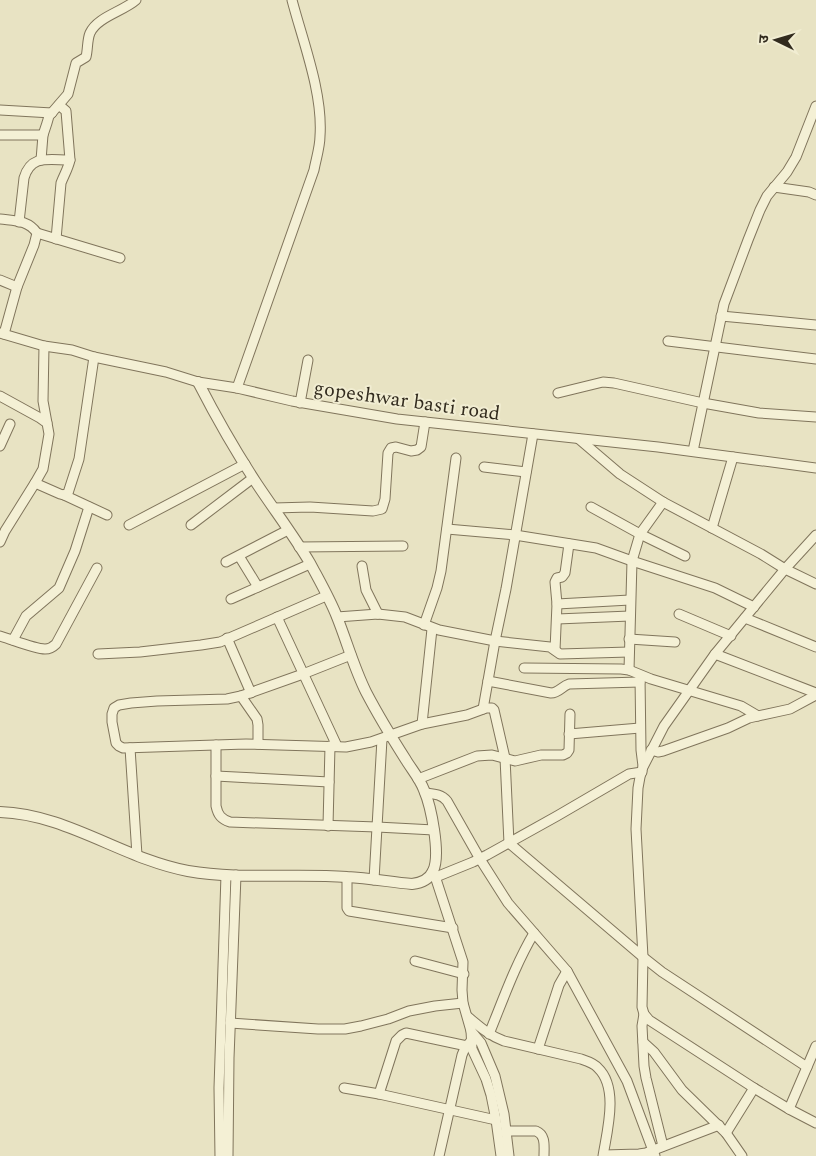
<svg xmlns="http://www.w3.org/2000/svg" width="816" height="1156" font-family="Spectral,'Noto Sans Devanagari',serif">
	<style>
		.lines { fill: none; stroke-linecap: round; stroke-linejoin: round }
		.minor-casing { stroke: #80755c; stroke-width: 11 }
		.tertiary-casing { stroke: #80755c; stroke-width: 12 }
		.minor { stroke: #f4f0d5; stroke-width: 9 }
		.tertiary { stroke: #f4f0d5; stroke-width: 10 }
		.labels { text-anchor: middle; stroke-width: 4; stroke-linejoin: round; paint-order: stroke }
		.street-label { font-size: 20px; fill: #322b1e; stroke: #f1edd2 }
	</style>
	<rect width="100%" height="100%" fill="#e8e3c3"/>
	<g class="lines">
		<defs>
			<g id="minor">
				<path d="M 0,110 L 52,113"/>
				<path d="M 0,135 L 43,135"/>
				<path d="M 41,160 L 43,135 L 47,123 L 49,116 L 68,94 L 76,63 L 86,57 C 88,49 87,40 90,33 C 97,17 124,11 136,0"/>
				<path d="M 774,187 L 809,192 L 816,195"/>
				<path d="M 0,219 C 15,221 28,220 37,233 L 34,245 L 17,287 L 4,334"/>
				<path d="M 19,222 L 24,178 C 31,154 49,160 70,160"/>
				<path d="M 37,233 L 120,258"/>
				<path d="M 56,239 L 61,183 C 64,175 68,169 70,160 L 66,111 L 59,105"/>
				<path d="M 0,280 L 17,287"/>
				<path d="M 721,316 L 816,325"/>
				<path d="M 0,333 L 44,346 L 72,350 L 94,357 L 166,372 L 198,382 L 237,388 L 292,401 L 397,419 L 658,447 L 816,468"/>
				<path d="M 668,341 L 816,359"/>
				<path d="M 44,346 L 43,401 L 47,423"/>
				<path d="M 237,388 L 314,170 C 316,159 320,147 320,136 C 323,93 303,42 292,0"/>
				<path d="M 558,393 L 603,382 L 614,383 L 703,403 L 759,413 L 816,417"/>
				<path d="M 0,396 L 40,418 L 47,423 L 49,434 L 43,469 L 35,483 L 5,531 L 0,542"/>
				<path d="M 300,403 L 308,360"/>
				<path d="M 579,439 L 620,474 L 663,502 L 761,554 L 785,569 L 816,584"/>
				<path d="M 0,446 L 10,424"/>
				<path d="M 693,451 L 724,304 L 748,240 L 760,210 L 767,196 L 787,172 L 796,157 L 816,106"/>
				<path d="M 484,467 L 526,472"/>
				<path d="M 35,483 L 60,494 L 64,495 L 68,493 L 79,459 L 94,357"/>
				<path d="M 64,495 L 107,515"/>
				<path d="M 591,507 L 640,534 L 685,556"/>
				<path d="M 274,508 L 310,507 L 373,511 L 382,509 L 385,499 L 388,453 L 391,448 L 396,447 L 411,451 L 417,450 L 421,447 L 425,422"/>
				<path d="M 129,525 L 245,464"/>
				<path d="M 191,525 L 253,478"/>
				<path d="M 712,528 L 733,457"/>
				<path d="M 447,529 L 515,535 L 596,548 L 632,561 L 715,588 L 754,607"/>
				<path d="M 816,535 L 785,569 L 715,654 L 664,726 L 643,767 L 640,777 L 638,788 L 636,829 L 643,957 L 642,1007 L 644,1014 L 649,1020 L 754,1088 L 789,1109 L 816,1123"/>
				<path d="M 299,547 L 403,546"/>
				<path d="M 239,556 L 258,587"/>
				<path d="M 226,562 L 288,530"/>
				<path d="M 362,566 L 366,590 L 378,614"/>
				<path d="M 231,599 L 310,564"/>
				<path d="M 557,604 L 630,600"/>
				<path d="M 679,614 L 731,636"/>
				<path d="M 277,617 L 337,746"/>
				<path d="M 337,617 L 378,614 L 405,617 L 439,630 L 495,641 L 550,647 L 560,654 L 629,652"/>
				<path d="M 745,618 L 816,647"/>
				<path d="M 557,619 L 630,616"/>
				<path d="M 424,625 L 437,588 L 441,571 L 456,458"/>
				<path d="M 0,636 C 11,639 34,649 45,649 C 50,649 53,647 56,644 L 97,568"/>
				<path d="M 227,638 L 251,693"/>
				<path d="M 629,639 L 675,642"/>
				<path d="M 13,640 L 26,616 L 59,588 L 75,551 L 89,507"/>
				<path d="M 555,650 L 557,604 L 555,582 L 557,578 L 562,577 L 565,573 L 569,544"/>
				<path d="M 98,654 L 140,652 L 201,645 L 220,642 L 326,596"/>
				<path d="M 715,654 L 816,693"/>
				<path d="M 351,655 L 303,674 L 241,696 L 227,699 L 157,701 L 131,703 L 119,705 L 114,708 L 112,714 L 112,722 L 116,743 L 119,746 L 123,748 L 246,744 L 346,747 L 371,742 L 422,724 L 467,715 L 486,708 L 492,708 L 494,710 L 505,758 L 509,843 L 643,957 L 662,972 L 807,1067"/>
				<path d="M 524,668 L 621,669 L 629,670 L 651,679 L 741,706 L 758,716"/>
				<path d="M 629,670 L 632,561 L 640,534 L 663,502"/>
				<path d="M 640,677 L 641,750 L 643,766"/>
				<path d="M 488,681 L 551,693 C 559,693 562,686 569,684 L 640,682"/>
				<path d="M 241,696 L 257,719 L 258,725 L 258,744"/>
				<path d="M 483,709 L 495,641 L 506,589 L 533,434"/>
				<path d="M 422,724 L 432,629"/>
				<path d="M 569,734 L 640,728"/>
				<path d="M 216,745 L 216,806 C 218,815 221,819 230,822 L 377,827 L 434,830"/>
				<path d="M 130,748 L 137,855"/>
				<path d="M 651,750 L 658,752 L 663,751 L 728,728 L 749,718 L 790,709 L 816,695"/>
				<path d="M 216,776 L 329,782"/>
				<path d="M 418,779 L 477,756 L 492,755 L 515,761 L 541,755 L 563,755 L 567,753 L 569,750 L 570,714"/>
				<path d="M 425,793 C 434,794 441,794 447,801 L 480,859 L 508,903 L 567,971 L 627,1081 L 655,1156"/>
				<path d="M 328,826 L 330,746"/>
				<path d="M 433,870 L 463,962 L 462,990 L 463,1003 L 471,1031 L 472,1049 L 486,1079 L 491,1095 L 496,1120 L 501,1156"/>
				<path d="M 347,877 L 347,908 L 349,911 L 453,928"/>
				<path d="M 436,877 L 473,862 L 487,855 L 557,816 L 629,774 L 642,772"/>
				<path d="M 374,880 L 382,739"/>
				<path d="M 415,961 L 464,974"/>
				<path d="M 644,1014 L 642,1026 L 644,1066 L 646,1078 L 663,1146"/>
				<path d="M 468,1017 C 480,1027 490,1036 504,1041 L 581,1059 C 587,1061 594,1063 598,1068 C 619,1088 607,1131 603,1156"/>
				<path d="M 230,1023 L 318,1029 L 345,1029 L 361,1026 L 388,1019 L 409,1011 L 435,1006 L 463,1003"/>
				<path d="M 471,1031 L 481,1043 L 495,1076 L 504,1114 L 509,1156"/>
				<path d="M 489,1034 C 503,1000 515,965 534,933"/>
				<path d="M 643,1042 L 654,1052 L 682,1090 L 726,1133 L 742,1156"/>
				<path d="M 538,1049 L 559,985 L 567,971"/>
				<path d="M 344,1088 L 379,1094 L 496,1120"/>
				<path d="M 379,1094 L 396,1041 L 402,1035 L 406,1033 L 467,1046"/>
				<path d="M 789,1109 L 816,1046"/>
				<path d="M 506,1131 L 536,1131 C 546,1135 544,1146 544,1156"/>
				<path d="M 726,1133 L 754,1088"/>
				<path d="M 604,1155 L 639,1154 L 646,1153 L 719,1125"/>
				<path d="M 220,1156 L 219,1088 L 226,875"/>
				<path d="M 228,1156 L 229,1058 L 236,875"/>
				<path d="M 439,1156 L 462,1055 L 465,1048 L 471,1041"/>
			</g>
			<path id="tertiary" d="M 0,812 C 67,814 123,859 188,871 C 240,880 294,873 347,877 C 369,878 390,882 412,884 C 421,883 429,880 433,871 C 441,855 431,806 424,790 C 420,779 412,770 406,760 C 392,738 378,715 366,692 C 354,668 347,642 337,617 C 330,599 319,580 310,563 C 294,536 275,511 257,484 C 236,452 216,417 198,382"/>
		</defs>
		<!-- minor casing -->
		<use href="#minor" class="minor-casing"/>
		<!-- tertiary casing -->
		<use href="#tertiary" class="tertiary-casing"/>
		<!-- minor -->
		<use href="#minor" class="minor"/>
		<!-- tertiary -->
		<use href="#tertiary" class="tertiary"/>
	</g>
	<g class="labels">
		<!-- street labels -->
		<g class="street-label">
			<text transform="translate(407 400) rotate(8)" y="7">gopeshwar basti road</text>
		</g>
	</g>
	<!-- north arrow -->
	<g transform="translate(776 40) rotate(275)" stroke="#f1edd2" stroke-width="4" paint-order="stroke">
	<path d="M0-4L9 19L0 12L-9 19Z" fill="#322b1e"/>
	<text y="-8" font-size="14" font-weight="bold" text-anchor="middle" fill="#322b1e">उ</text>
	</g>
</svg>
